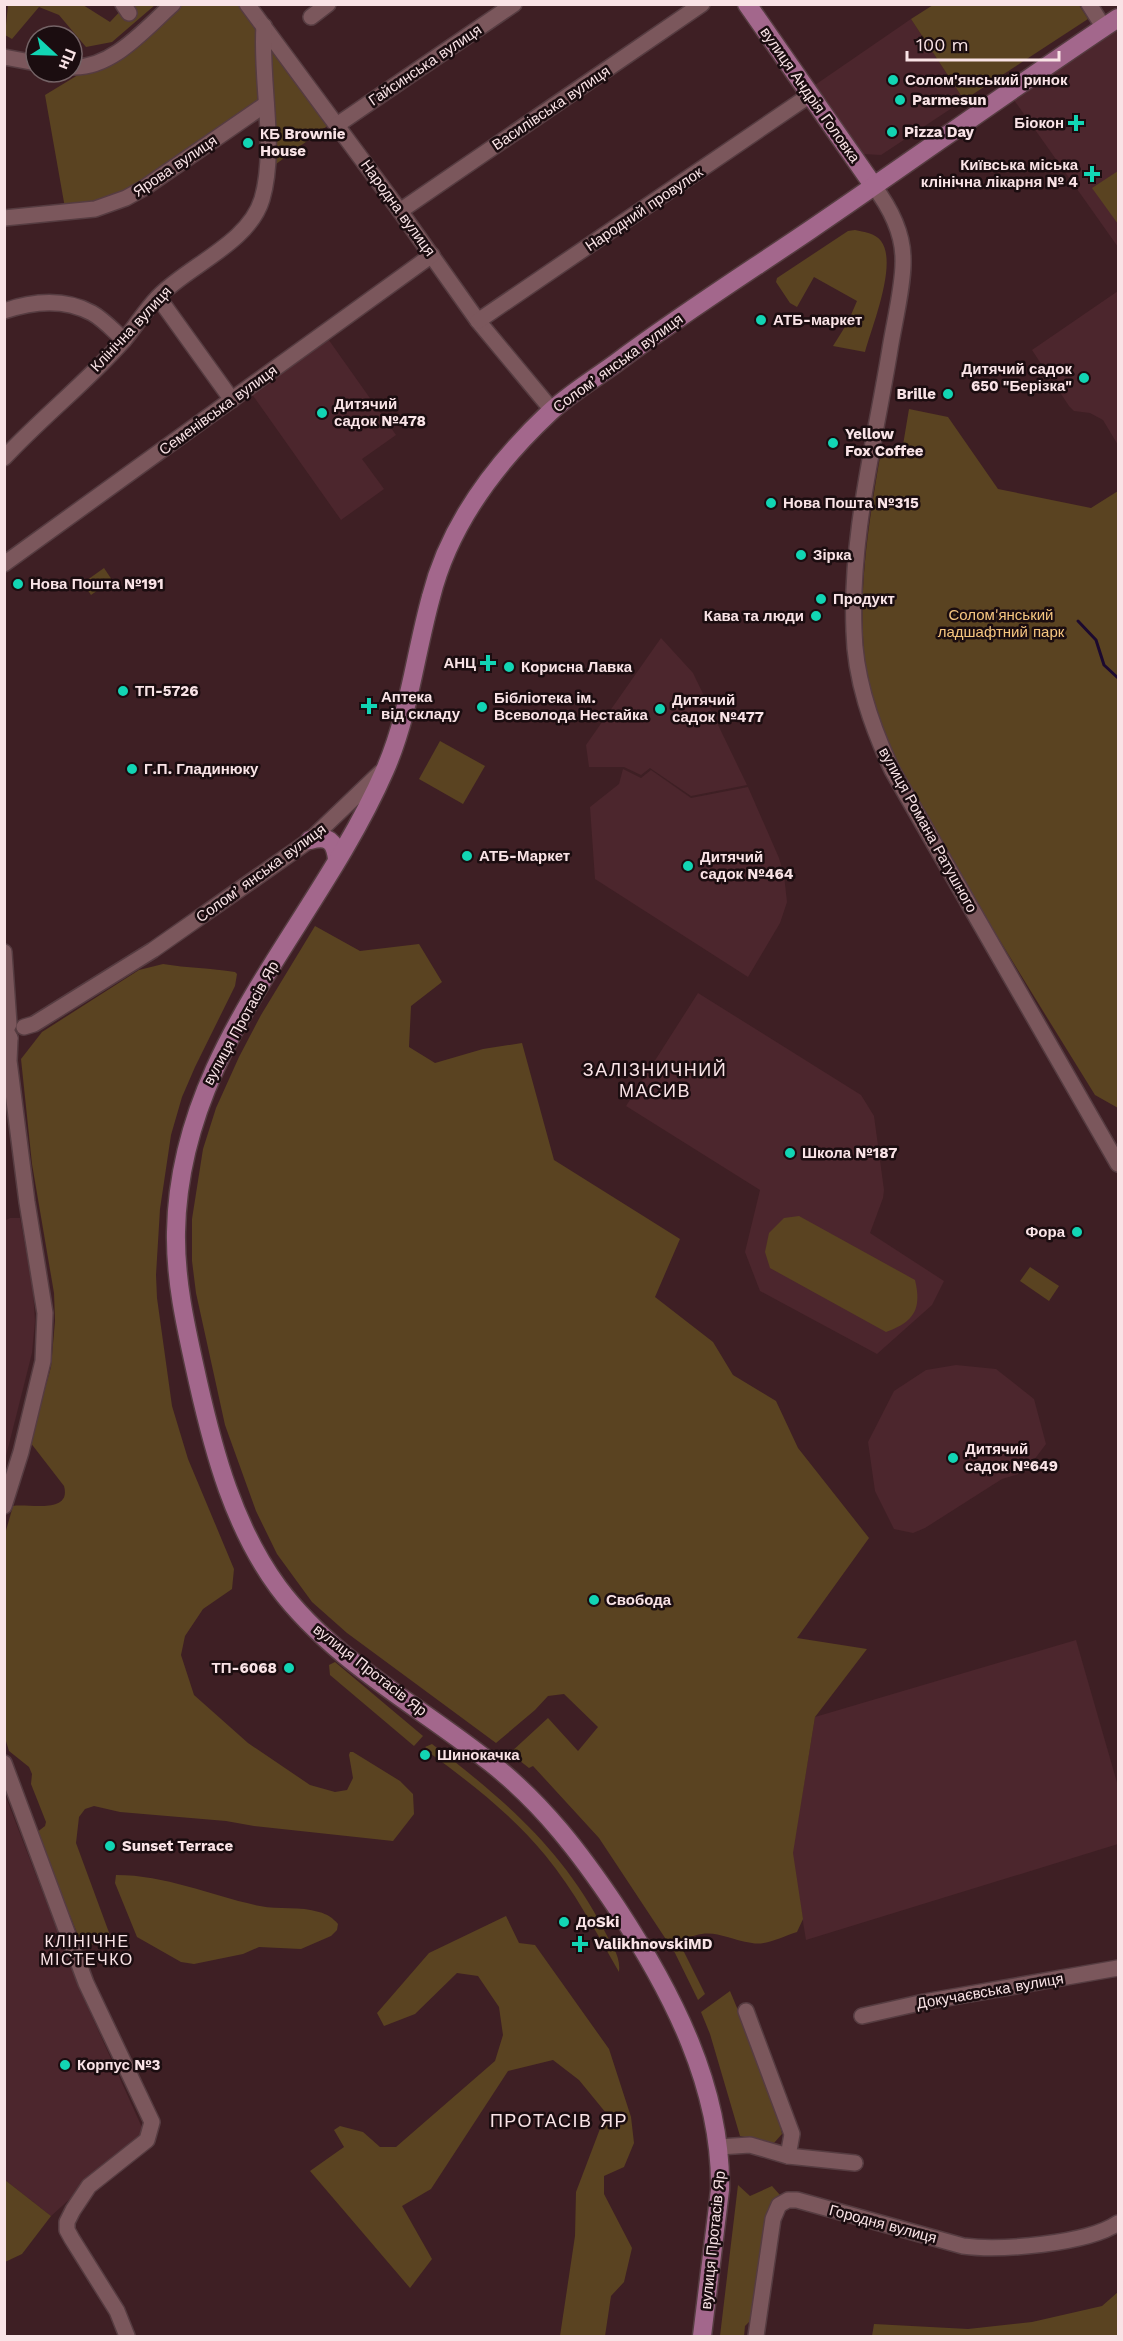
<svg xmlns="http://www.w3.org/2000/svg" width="1123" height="2341" font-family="'Work Sans',sans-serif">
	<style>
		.built { fill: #4c262d }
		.green { fill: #5a4321 }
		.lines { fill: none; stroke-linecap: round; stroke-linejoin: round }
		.stream { stroke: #1c092f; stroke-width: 3 }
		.minor-casing { stroke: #563c41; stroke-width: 18 }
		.major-casing { stroke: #563c41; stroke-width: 21 }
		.minor { stroke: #7b575c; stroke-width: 15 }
		.major { stroke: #a3678c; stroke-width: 18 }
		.poi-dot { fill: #12d5b4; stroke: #1b0d10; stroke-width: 2 }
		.labels { text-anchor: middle; stroke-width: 5; stroke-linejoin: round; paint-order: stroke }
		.street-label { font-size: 15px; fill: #f9e3e6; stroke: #1b0d10 }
		.poi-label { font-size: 15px; font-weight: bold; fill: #f9e3e6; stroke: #1b0d10; text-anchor: start }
		.park-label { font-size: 15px; fill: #f6c680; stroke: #1b0d10 }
		.neighbourhood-label { font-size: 16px; letter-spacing: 1.5px; fill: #f9e3e6; stroke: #1b0d10 }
		.quarter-label { font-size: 18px; letter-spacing: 1.5px; fill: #f9e3e6; stroke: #1b0d10 }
	</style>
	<rect width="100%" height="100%" fill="#3e1f24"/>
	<!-- built -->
	<g class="built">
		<path d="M 911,19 L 964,100 L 881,155 L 863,154 L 815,85 Z"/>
		<path d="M 1118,30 L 1118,247 L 1014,100 Z"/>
		<path d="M 1118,291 L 1118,445 L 1103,420 L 1090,413 L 1074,411 L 1069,406 L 1032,350 Z"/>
		<path d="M 326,336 L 396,435 L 362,459 L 384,489 L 341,520 L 249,390 Z"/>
		<path d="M 661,638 L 693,673 L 747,785 L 691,796 L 650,768 L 641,775 L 624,767 L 589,767 L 586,745 Z"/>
		<path d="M 623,769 L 641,778 L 651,770 L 691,798 L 748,787 L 779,858 L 784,875 L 787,902 L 780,923 L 748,977 L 595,879 L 590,807 L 619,784 Z"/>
		<path d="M 698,993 L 861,1095 L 874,1116 L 884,1190 L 883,1198 L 870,1233 L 944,1281 L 932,1305 L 877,1354 L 760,1291 L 745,1252 L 760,1190 L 626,1106 Z"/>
		<path d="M 10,1218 L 20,1218 L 33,1289 L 35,1321 L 32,1353 L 5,1460 L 4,1221 Z"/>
		<path d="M 956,1365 L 996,1369 L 1034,1399 L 1046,1444 L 1025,1472 L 1002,1479 L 925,1528 L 913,1533 L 894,1529 L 875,1491 L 868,1442 L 894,1391 L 926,1370 Z"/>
		<path d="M 1076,1640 L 1118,1786 L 1118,1844 L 806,1940 L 792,1855 L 815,1717 Z"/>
		<path d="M 4,1792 L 80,1990 L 144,2132 L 51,2216 L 5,2180 Z"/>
	</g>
	<!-- green -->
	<g class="green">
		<path d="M 8,5 L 83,5 L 110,22 L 126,5 L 155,5 L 112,42 L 86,47 L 59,15 L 39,7 L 12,39 L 5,35 Z"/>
		<path d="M 173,5 L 238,5 L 257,29 L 255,56 L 259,102 L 140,184 L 91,205 L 65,208 L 45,95 L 96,64 Z"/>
		<path d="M 933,5 L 1079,5 L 1088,19 L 964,100 L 911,19 Z"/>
		<path d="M 264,26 L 334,121 L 268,170 Z"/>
		<path d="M 1118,171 L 1118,224 L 1092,188 Z"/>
		<path d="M 855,230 C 864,232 875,233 881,241 C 898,263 872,326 865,352 L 833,346 L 848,322 L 857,301 L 814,277 L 797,307 L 790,303 L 776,282 L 777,278 L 848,231 Z"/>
		<path d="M 909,409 L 948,417 L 998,489 L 1091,508 L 1118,491 L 1118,1108 L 1095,1095 C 1040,1006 984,917 933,826 C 907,779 875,730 867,676 C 855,600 869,521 882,445 L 902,451 Z"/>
		<path d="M 104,568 L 112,580 L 91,595 L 83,583 Z"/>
		<path d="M 440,741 L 485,766 L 463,804 L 419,779 Z"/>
		<path d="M 315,926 L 360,951 L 419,944 L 442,982 L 411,1006 L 409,1047 L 435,1063 L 483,1049 L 522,1043 L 554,1160 L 680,1239 L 655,1297 L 713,1342 L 733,1375 L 776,1401 L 798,1448 L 869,1538 L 797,1638 L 867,1649 L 815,1717 L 793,1853 L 803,1919 L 797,1932 C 784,1936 766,1946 752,1943 C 720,1938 712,1925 679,1942 L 705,1994 L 698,2000 L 675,1953 L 599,1838 L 533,1766 L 529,1768 L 510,1753 L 548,1718 L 578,1751 L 598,1727 L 564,1694 L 548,1696 L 535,1710 L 496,1743 L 347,1633 L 312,1602 L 277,1554 L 256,1511 L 225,1425 L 196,1293 L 192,1261 L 192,1219 L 203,1149 L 216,1108 L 239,1057 L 261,1015 Z"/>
		<path d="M 163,964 C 187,968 211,968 235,972 L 237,974 L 235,986 L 195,1067 L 182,1097 L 171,1135 L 160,1209 L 156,1275 L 157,1298 L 172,1406 L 188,1459 L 234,1569 L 232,1589 L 203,1609 L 185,1636 L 181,1655 L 194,1695 L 248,1743 L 310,1785 L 335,1792 L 347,1790 L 353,1778 L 349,1755 L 350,1752 L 353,1752 L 400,1781 L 413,1794 L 414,1814 L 393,1841 L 254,1826 L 226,1821 L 120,1812 L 94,1806 L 85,1809 L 79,1817 L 76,1843 L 111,1938 L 108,1941 L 86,1946 L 82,1945 L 36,1833 L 45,1826 L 46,1822 L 31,1784 L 32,1774 L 29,1767 L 9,1751 L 5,1738 L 5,1534 L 13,1506 C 27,1503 72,1515 64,1486 L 30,1442 L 51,1367 L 55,1321 L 54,1293 L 32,1164 L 21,1059 L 42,1032 L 139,970 Z"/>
		<path d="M 799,1216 L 915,1280 C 922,1309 914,1322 886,1332 L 770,1268 L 765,1252 L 769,1233 L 784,1218 Z"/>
		<path d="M 1030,1267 L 1059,1286 L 1049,1301 L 1020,1281 Z"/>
		<path d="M 335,1662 L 423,1736 L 414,1746 L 330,1675 L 329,1665 Z"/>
		<path d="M 432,1744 C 503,1799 562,1848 604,1930 C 611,1944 621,1956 619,1972 C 596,1932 574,1890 545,1855 C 512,1815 472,1784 431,1754 L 432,1752 L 425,1747 Z"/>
		<path d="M 116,1875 C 167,1875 211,1896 260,1906 C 279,1910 300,1906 319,1912 C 327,1914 333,1918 338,1924 L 337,1930 L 331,1936 L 301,1949 L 259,1947 L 243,1954 L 194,1964 L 181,1962 L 137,1937 L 115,1883 Z"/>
		<path d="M 506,1916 L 519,1943 L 535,1945 L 609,2049 L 631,2117 L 634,2143 L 624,2167 L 604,2176 L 604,2194 L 632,2248 L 624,2282 L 611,2296 L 605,2336 L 560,2336 L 575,2236 L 576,2192 L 606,2113 L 579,2080 L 553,2060 L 508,2071 L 431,2189 L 402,2206 L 432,2259 L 410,2288 L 310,2171 L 344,2147 L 334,2130 L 340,2126 L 363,2132 L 380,2147 L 396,2147 L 495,2061 L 503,2035 L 499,2007 L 478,1976 L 457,1973 L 415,2014 L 384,2026 L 377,2013 L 429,1953 Z"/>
		<path d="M 730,1991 L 775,2099 L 782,2134 L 774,2143 L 740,2136 L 710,2034 L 701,2012 Z"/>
		<path d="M 5,2180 L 51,2216 L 22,2254 L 5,2262 Z"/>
		<path d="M 738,2185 L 750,2196 L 772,2186 L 780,2195 L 772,2205 L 753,2318 L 745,2326 L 744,2336 L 720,2336 Z"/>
		<path d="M 1118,2292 L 1118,2336 L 872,2336 L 874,2324 L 968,2329 L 1032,2322 L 1102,2306 Z"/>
	</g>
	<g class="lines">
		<!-- stream -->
		<path class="stream" d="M 1078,621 L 1096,640 L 1104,665 L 1118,678"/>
		<defs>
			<g id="minor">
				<path d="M 123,4 L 129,13"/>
				<path d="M 247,4 L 400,211 L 478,321 L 552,410"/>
				<path d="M 1089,4 L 1104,28"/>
				<path d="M 311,17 L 328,4"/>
				<path d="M 4,57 L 36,63"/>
				<path d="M 72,67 C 112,69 145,29 173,4"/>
				<path d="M 337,125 L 514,4"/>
				<path d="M 873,185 C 889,206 903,232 903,259 C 904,284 894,323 890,349 C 875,442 850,536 854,631 C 855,680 872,727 892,770 L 1118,1164"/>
				<path d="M 400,211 L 702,4"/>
				<path d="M 4,218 L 95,209 L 126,198 L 144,188 L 266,104"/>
				<path d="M 158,297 L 232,400"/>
				<path d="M 4,311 C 33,301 64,298 92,313 C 103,319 114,331 124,340"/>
				<path d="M 478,321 L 810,95"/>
				<path d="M 4,458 C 42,417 87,382 124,340 C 136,326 145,310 158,297 C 189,265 249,243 262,199 C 277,148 260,80 264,26"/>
				<path d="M 4,564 L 432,255"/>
				<path d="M 4,952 L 9,1024 L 6,1030 L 10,1038"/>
				<path d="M 24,1027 L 34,1024 L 153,950 L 310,840 L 381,772"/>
				<path d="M 4,1506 L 21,1452 L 43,1361 L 45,1313 L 27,1202 L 16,1116 L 9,1061 L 10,1038"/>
				<path d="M 4,1763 L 86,1983 L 152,2122 L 147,2140 L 89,2186 L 73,2210 L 67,2222 L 67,2230 L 72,2239 L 117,2311 L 127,2336"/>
				<path d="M 746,2011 L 792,2134 L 788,2156"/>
				<path d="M 862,2016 L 924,2002 L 1118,1968"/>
				<path d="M 719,2147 L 750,2145 L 788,2156 L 855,2163"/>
				<path d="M 756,2336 L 773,2219 L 779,2205 L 788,2200 L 797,2200 L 963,2246 C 1000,2251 1087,2244 1118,2223"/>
			</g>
			<g id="major">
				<path d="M 747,4 L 873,185"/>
				<path d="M 310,840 C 328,835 335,841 337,859"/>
				<path d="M 702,2336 L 720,2190 C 722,2088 672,1992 617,1908 C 581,1854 543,1804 491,1763 C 421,1707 332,1660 278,1587 C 234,1527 214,1453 198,1382 C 187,1332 175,1283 176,1232 C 179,1049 316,928 385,770 C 409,715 415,655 431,597 C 449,525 496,463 549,413 C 569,394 594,379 616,363 C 679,316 745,274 810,230 C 913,160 1014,87 1118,18"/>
			</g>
		</defs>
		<!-- minor casing -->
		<use href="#minor" class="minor-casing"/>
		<!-- major casing -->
		<use href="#major" class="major-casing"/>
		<!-- minor -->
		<use href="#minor" class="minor"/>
		<!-- major -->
		<use href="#major" class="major"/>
	</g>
	<!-- markers -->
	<g class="poi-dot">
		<circle cx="893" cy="80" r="6"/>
		<circle cx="900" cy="100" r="6"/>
		<path d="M1073 114h6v6h6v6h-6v6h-6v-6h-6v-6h6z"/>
		<circle cx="892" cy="132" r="6"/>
		<circle cx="248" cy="143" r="6"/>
		<path d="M1089 165h6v6h6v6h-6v6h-6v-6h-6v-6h6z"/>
		<circle cx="761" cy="320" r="6"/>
		<circle cx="1084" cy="378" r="6"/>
		<circle cx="948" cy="394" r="6"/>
		<circle cx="322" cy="413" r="6"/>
		<circle cx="833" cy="443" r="6"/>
		<circle cx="771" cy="503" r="6"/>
		<circle cx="801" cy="555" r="6"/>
		<circle cx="18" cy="584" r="6"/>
		<circle cx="821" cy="599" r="6"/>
		<circle cx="816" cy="616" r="6"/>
		<path d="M485 654h6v6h6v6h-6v6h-6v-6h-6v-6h6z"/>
		<circle cx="509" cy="667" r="6"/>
		<circle cx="123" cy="691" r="6"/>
		<path d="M366 697h6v6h6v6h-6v6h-6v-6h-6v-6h6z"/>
		<circle cx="482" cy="707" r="6"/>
		<circle cx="660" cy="709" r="6"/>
		<circle cx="132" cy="769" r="6"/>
		<circle cx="467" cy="856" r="6"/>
		<circle cx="688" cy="866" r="6"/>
		<circle cx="790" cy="1153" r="6"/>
		<circle cx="1077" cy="1232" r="6"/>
		<circle cx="953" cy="1458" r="6"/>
		<circle cx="594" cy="1600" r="6"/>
		<circle cx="289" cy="1668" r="6"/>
		<circle cx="425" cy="1755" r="6"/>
		<circle cx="110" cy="1846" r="6"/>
		<circle cx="564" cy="1922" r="6"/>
		<path d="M577 1935h6v6h6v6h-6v6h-6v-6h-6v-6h6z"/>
		<circle cx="65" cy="2065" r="6"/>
	</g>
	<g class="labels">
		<!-- street labels -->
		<g class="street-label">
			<text transform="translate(425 65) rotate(-34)" y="5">Гайсинська вулиця</text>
			<text transform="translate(810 95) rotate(55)" y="5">вулиця Андрія Головка</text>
			<text transform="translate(551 108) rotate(-34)" y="5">Василівська вулиця</text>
			<text transform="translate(175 166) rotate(-34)" y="5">Ярова вулиця</text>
			<text transform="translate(398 208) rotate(54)" y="5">Народна вулиця</text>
			<text transform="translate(644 209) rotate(-34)" y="5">Народний провулок</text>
			<text transform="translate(131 329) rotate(-47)" y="5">Клінічна вулиця</text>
			<text transform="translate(618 363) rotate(-36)" y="5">Соломʼянська вулиця</text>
			<text transform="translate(218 410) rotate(-36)" y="5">Семенівська вулиця</text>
			<text transform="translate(928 830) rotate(61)" y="5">вулиця Романа Ратушного</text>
			<text transform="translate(261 873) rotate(-36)" y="5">Соломʼянська вулиця</text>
			<text transform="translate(241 1023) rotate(-61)" y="5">вулиця Протасів Яр</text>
			<text transform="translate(370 1670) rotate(38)" y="5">вулиця Протасів Яр</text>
			<text transform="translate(990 1991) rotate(-10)" y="5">Докучаєвська вулиця</text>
			<text transform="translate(883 2224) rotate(15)" y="5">Городня вулиця</text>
			<text transform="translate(713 2240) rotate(-84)" y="5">вулиця Протасів Яр</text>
		</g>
		<!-- poi labels -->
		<g class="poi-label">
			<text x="905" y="85">Солом'янський ринок</text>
			<text x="912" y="105">Parmesun</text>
			<text x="1064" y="128" text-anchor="end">Біокон</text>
			<text x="904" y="137">Pizza Day</text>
			<text x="260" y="139">КБ Brownie<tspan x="260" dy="17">House</tspan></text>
			<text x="1078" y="170" text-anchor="end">Київська міська<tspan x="1078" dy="17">клінічна лікарня № 4</tspan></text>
			<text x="773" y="325">АТБ-маркет</text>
			<text x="1072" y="374" text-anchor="end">Дитячий садок<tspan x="1072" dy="17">650 "Берізка"</tspan></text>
			<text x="936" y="399" text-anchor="end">Brille</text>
			<text x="334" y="409">Дитячий<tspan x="334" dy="17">садок №478</tspan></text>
			<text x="845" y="439">Yellow<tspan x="845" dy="17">Fox Coffee</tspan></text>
			<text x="783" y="508">Нова Пошта №315</text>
			<text x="813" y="560">Зірка</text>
			<text x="30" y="589">Нова Пошта №191</text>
			<text x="833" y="604">Продукт</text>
			<text x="804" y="621" text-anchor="end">Кава та люди</text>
			<text x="476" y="668" text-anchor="end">АНЦ</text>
			<text x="521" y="672">Корисна Лавка</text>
			<text x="135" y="696">ТП-5726</text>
			<text x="381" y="702">Аптека<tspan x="381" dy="17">від складу</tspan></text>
			<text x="494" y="703">Бібліотека ім.<tspan x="494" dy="17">Всеволода Нестайка</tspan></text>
			<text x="672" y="705">Дитячий<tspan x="672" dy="17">садок №477</tspan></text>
			<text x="144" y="774">Г.П. Гладинюку</text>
			<text x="479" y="861">АТБ-Маркет</text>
			<text x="700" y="862">Дитячий<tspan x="700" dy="17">садок №464</tspan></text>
			<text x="802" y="1158">Школа №187</text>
			<text x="1065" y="1237" text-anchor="end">Фора</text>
			<text x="965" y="1454">Дитячий<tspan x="965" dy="17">садок №649</tspan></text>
			<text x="606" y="1605">Свобода</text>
			<text x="277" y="1673" text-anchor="end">ТП-6068</text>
			<text x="437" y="1760">Шинокачка</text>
			<text x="122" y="1851">Sunset Terrace</text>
			<text x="576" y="1927">ДоSki</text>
			<text x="594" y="1949">ValikhnovskiMD</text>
			<text x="77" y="2070">Корпус №3</text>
		</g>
		<!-- park labels -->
		<g class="park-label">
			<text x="1001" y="620">Солом'янський<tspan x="1001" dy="17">ладшафтний парк</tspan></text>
		</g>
		<!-- neighbourhood labels -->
		<g class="neighbourhood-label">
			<text x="87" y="1947">КЛІНІЧНЕ<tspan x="87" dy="18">МІСТЕЧКО</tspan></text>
		</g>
		<!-- quarter labels -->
		<g class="quarter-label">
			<text x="655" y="1076">ЗАЛІЗНИЧНИЙ<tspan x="655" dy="21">МАСИВ</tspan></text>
			<text x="559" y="2127">ПРОТАСІВ ЯР</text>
		</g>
	</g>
	<!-- border -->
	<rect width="1123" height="2341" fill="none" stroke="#f9e3e6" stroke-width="12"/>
	<!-- north arrow -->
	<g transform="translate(54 54) rotate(112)"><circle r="28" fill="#1b0d10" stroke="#746366" stroke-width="1.5"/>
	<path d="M0-4.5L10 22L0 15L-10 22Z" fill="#12d5b4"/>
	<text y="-9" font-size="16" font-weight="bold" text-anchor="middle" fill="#f9e3e6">Пн</text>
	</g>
	<!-- scale -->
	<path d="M907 51v9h152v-9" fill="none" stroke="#f9e3e6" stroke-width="3"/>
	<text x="916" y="51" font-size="18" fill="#f9e3e6" stroke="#1b0d10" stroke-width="4.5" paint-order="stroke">100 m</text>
</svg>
